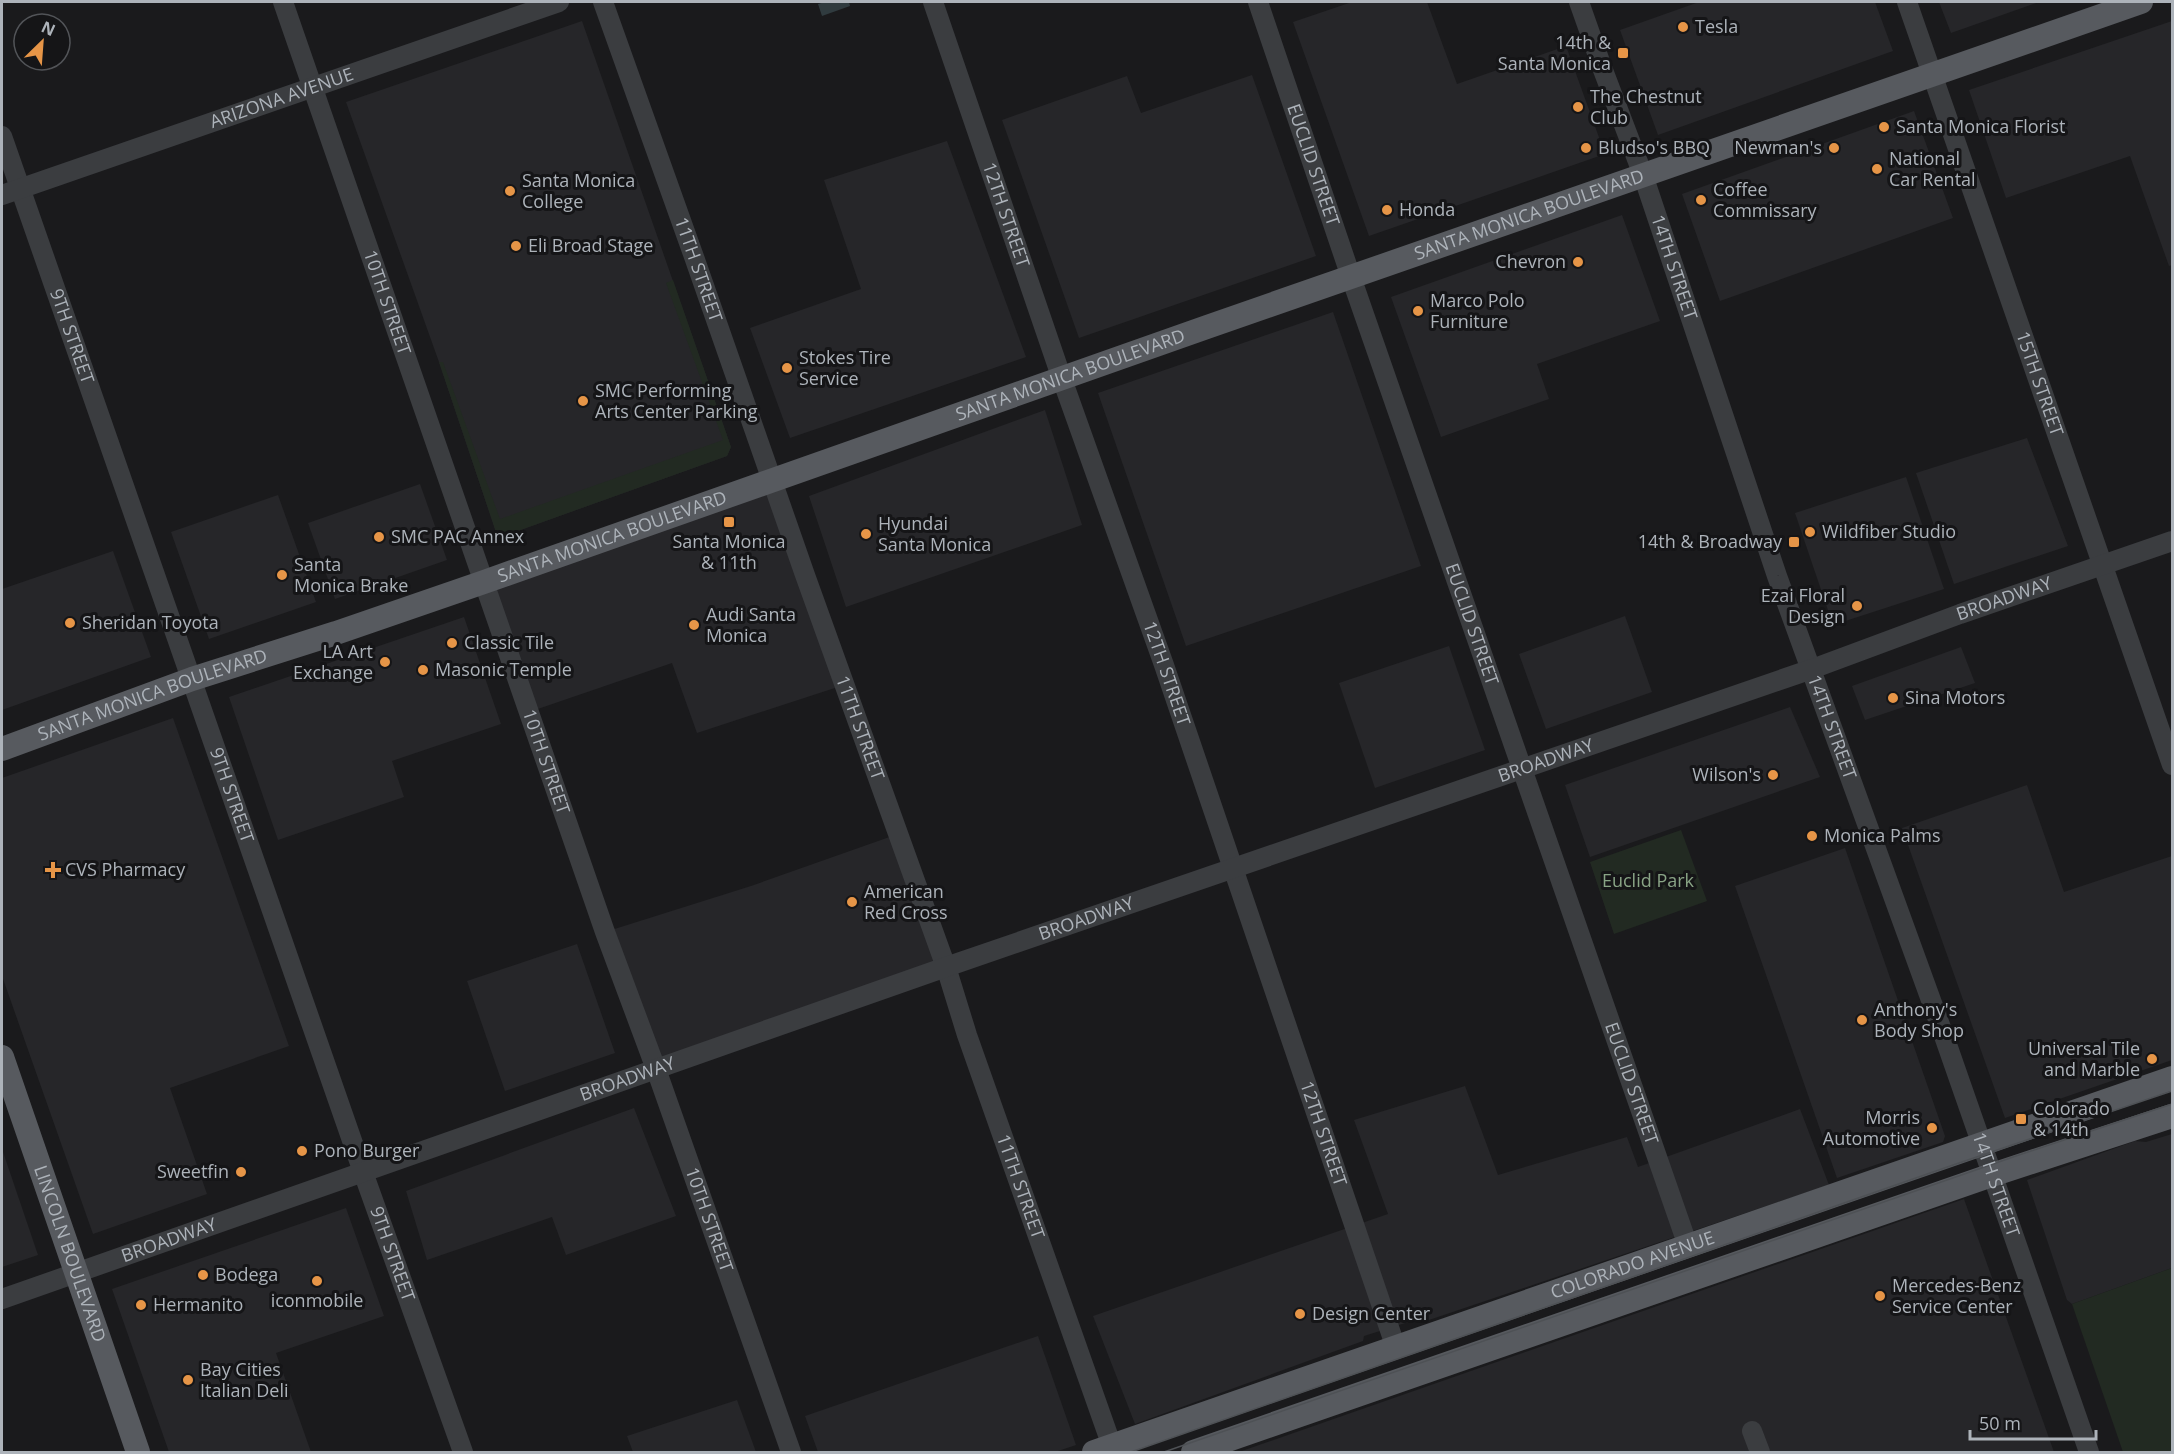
<svg xmlns="http://www.w3.org/2000/svg" width="2174" height="1454" font-family="'Open Sans',sans-serif">
	<style>
		.built { fill: #262629 }
		.green { fill: #222a22 }
		.water { fill: #303b3f }
		.lines { fill: none; stroke-linecap: round; stroke-linejoin: round }
		.minor { stroke: #3b3d40; stroke-width: 20 }
		.major { stroke: #575a5f; stroke-width: 24 }
		.tram { stroke: #4e5155; stroke-width: 1.5 }
		.poi-dot { fill: #e69547; stroke: #151517; stroke-width: 2 }
		.labels { text-anchor: middle; stroke-width: 6; stroke-linejoin: round; paint-order: stroke }
		.poi-label { font-size: 18px; fill: #adb3ba; stroke: #151517; text-anchor: start }
		.street-label { font-size: 18px; fill: #adb3ba; stroke: #151517 }
		.park-label { font-size: 18px; fill: #89a486; stroke: #151517 }
	</style>
	<rect width="100%" height="100%" fill="#1a1a1c"/>
	<!-- built -->
	<g class="built">
		<path d="M 1352,2 L 1427,2 L 1457,84 L 1566,46 L 1605,154 L 1369,236 L 1293,22 Z"/>
		<path d="M 1699,2 L 1875,2 L 1893,51 L 1658,135 L 1620,30 Z"/>
		<path d="M 1939,2 L 2039,2 L 1951,33 Z"/>
		<path d="M 582,21 L 731,447 L 727,456 L 498,538 L 439,362 L 346,102 Z"/>
		<path d="M 2172,21 L 2172,265 L 2169,266 L 2130,156 L 2006,198 L 1969,90 Z"/>
		<path d="M 1252,75 L 1316,256 L 1079,338 L 1002,120 L 1127,76 L 1141,113 Z"/>
		<path d="M 1914,111 L 1953,218 L 1720,301 L 1682,194 Z"/>
		<path d="M 947,141 L 1026,357 L 790,438 L 750,328 L 861,289 L 824,180 Z"/>
		<path d="M 1622,215 L 1660,321 L 1537,364 L 1549,399 L 1441,437 L 1391,297 Z"/>
		<path d="M 1333,312 L 1421,566 L 1186,646 L 1098,393 Z"/>
		<path d="M 1045,410 L 1082,525 L 846,607 L 809,496 Z"/>
		<path d="M 2027,438 L 2068,546 L 1954,584 L 1916,473 Z"/>
		<path d="M 1906,477 L 1944,589 L 1833,625 L 1795,513 Z"/>
		<path d="M 772,480 L 844,685 L 697,733 L 672,663 L 529,712 L 484,582 Z"/>
		<path d="M 420,484 L 447,560 L 335,599 L 308,523 Z"/>
		<path d="M 278,495 L 316,602 L 209,639 L 171,532 Z"/>
		<path d="M 113,551 L 151,657 L 2,710 L 2,589 Z"/>
		<path d="M 1625,616 L 1652,692 L 1546,729 L 1519,654 Z"/>
		<path d="M 464,617 L 501,724 L 392,761 L 404,797 L 278,840 L 229,697 Z"/>
		<path d="M 1449,646 L 1485,750 L 1375,788 L 1339,683 Z"/>
		<path d="M 1961,647 L 1975,683 L 1865,720 L 1852,686 Z"/>
		<path d="M 1790,707 L 1820,777 L 1590,857 L 1565,785 Z"/>
		<path d="M 173,718 L 289,1046 L 170,1088 L 207,1194 L 93,1234 L 2,976 L 2,778 Z"/>
		<path d="M 2027,785 L 2064,892 L 2172,856 L 2172,1060 L 2005,1118 L 1902,828 Z"/>
		<path d="M 898,834 L 946,967 L 656,1069 L 605,932 L 751,886 Z"/>
		<path d="M 1845,848 L 1945,1136 L 1943,1142 L 1837,1178 L 1735,886 Z"/>
		<path d="M 577,944 L 615,1053 L 505,1091 L 467,981 Z"/>
		<path d="M 1465,1086 L 1498,1175 L 1627,1137 L 1638,1167 L 1800,1109 L 1829,1185 L 1423,1322 L 1421,1318 L 1364,1336 L 1363,1341 L 1135,1424 L 1093,1316 L 1388,1214 L 1354,1120 Z"/>
		<path d="M 634,1108 L 676,1216 L 566,1255 L 552,1217 L 427,1260 L 406,1191 Z"/>
		<path d="M 2172,1134 L 2172,1268 L 2072,1304 L 2067,1300 L 2027,1180 L 2135,1141 L 2146,1142 Z"/>
		<path d="M 2,1149 L 38,1255 L 2,1267 Z"/>
		<path d="M 1964,1199 L 2054,1452 L 1239,1452 Z"/>
		<path d="M 346,1208 L 384,1316 L 276,1353 L 311,1452 L 169,1452 L 112,1289 Z"/>
		<path d="M 1038,1336 L 1076,1445 L 1055,1452 L 818,1452 L 805,1416 Z"/>
		<path d="M 737,1400 L 756,1452 L 633,1452 L 627,1436 Z"/>
	</g>
	<!-- green -->
	<g class="green">
		<path d="M 673,280 L 731,447 L 727,456 L 498,538 L 439,362 L 443,362 L 500,519 L 723,440 L 666,283 Z"/>
		<path d="M 1681,830 L 1707,901 L 1614,934 L 1590,862 Z"/>
		<path d="M 2172,1268 L 2172,1452 L 2123,1452 L 2072,1304 Z"/>
	</g>
	<!-- water -->
	<path class="water" d="M 825,2 L 849,2 L 850,6 L 822,16 L 818,4 Z"/>
	<g class="lines">
		<!-- minor -->
		<g class="minor">
			<path id="s1" d="M 283,2 L 605,932 L 656,1069 L 791,1452"/>
			<path id="s2" d="M 603,2 L 693,254 L 805,575 L 946,967 L 967,1035 L 1114,1452"/>
			<path id="s3" d="M 933,2 L 1062,379 L 1164,665 L 1396,1348"/>
			<path id="s4" d="M 1258,2 L 1351,277 L 1688,1246"/>
			<path id="s5" d="M 1579,2 L 1603,70 L 1643,175 L 1777,576 L 1944,1036 L 2089,1452"/>
			<path id="s6" d="M 1907,2 L 2172,765"/>
			<path id="s7" d="M 2,136 L 363,1172 L 463,1452"/>
			<path id="s8" d="M 2,195 L 559,2"/>
			<path id="s9" d="M 2,1299 L 946,967 L 1812,669 L 1960,614 L 2172,541"/>
			<path d="M 1752,1431 L 1760,1452"/>
		</g>
		<!-- major -->
		<g class="major">
			<path id="s10" d="M 2,749 L 192,679 L 336,633 L 484,582 L 1207,327 L 2141,2"/>
			<path id="s11" d="M 2,1057 L 138,1452"/>
			<path id="s12" d="M 1094,1452 L 2172,1078"/>
			<path d="M 1193,1452 L 1992,1175 L 2172,1116"/>
		</g>
		<!-- tram -->
		<g class="tram">
			<path d="M 1131,1452 L 1956,1164 L 2172,1091"/>
			<path d="M 1164,1452 L 2016,1156 L 2172,1104"/>
		</g>
	</g>
	<!-- markers -->
	<g class="poi-dot">
		<circle cx="1683" cy="27" r="6"/>
		<rect x="1617" y="47" width="12" height="12" rx="3"/>
		<circle cx="1578" cy="107" r="6"/>
		<circle cx="1884" cy="127" r="6"/>
		<circle cx="1586" cy="148" r="6"/>
		<circle cx="1834" cy="148" r="6"/>
		<circle cx="1877" cy="169" r="6"/>
		<circle cx="510" cy="191" r="6"/>
		<circle cx="1701" cy="200" r="6"/>
		<circle cx="1387" cy="210" r="6"/>
		<circle cx="516" cy="246" r="6"/>
		<circle cx="1578" cy="262" r="6"/>
		<circle cx="1418" cy="311" r="6"/>
		<circle cx="787" cy="368" r="6"/>
		<circle cx="583" cy="401" r="6"/>
		<rect x="723" y="516" width="12" height="12" rx="3"/>
		<circle cx="1810" cy="532" r="6"/>
		<circle cx="866" cy="534" r="6"/>
		<circle cx="379" cy="537" r="6"/>
		<rect x="1788" y="536" width="12" height="12" rx="3"/>
		<circle cx="282" cy="575" r="6"/>
		<circle cx="1857" cy="606" r="6"/>
		<circle cx="70" cy="623" r="6"/>
		<circle cx="694" cy="625" r="6"/>
		<circle cx="452" cy="643" r="6"/>
		<circle cx="385" cy="662" r="6"/>
		<circle cx="423" cy="670" r="6"/>
		<circle cx="1893" cy="698" r="6"/>
		<circle cx="1773" cy="775" r="6"/>
		<circle cx="1812" cy="836" r="6"/>
		<path d="M50 861h6v6h6v6h-6v6h-6v-6h-6v-6h6z"/>
		<circle cx="852" cy="902" r="6"/>
		<circle cx="1862" cy="1020" r="6"/>
		<circle cx="2152" cy="1059" r="6"/>
		<rect x="2015" y="1113" width="12" height="12" rx="3"/>
		<circle cx="1932" cy="1128" r="6"/>
		<circle cx="302" cy="1151" r="6"/>
		<circle cx="241" cy="1172" r="6"/>
		<circle cx="203" cy="1275" r="6"/>
		<circle cx="317" cy="1281" r="6"/>
		<circle cx="1880" cy="1296" r="6"/>
		<circle cx="141" cy="1305" r="6"/>
		<circle cx="1300" cy="1314" r="6"/>
		<circle cx="188" cy="1380" r="6"/>
	</g>
	<g class="labels">
		<!-- poi labels -->
		<g class="poi-label">
			<text x="1695" y="33">Tesla</text>
			<text x="1611" y="49" text-anchor="end">14th &amp;<tspan x="1611" dy="21">Santa Monica</tspan></text>
			<text x="1590" y="103">The Chestnut<tspan x="1590" dy="21">Club</tspan></text>
			<text x="1896" y="133">Santa Monica Florist</text>
			<text x="1598" y="154">Bludso's BBQ</text>
			<text x="1822" y="154" text-anchor="end">Newman's</text>
			<text x="1889" y="165">National<tspan x="1889" dy="21">Car Rental</tspan></text>
			<text x="522" y="187">Santa Monica<tspan x="522" dy="21">College</tspan></text>
			<text x="1713" y="196">Coffee<tspan x="1713" dy="21">Commissary</tspan></text>
			<text x="1399" y="216">Honda</text>
			<text x="528" y="252">Eli Broad Stage</text>
			<text x="1566" y="268" text-anchor="end">Chevron</text>
			<text x="1430" y="307">Marco Polo<tspan x="1430" dy="21">Furniture</tspan></text>
			<text x="799" y="364">Stokes Tire<tspan x="799" dy="21">Service</tspan></text>
			<text x="595" y="397">SMC Performing<tspan x="595" dy="21">Arts Center Parking</tspan></text>
			<text x="878" y="530">Hyundai<tspan x="878" dy="21">Santa Monica</tspan></text>
			<text x="1822" y="538">Wildfiber Studio</text>
			<text x="391" y="543">SMC PAC Annex</text>
			<text x="729" y="548" text-anchor="middle">Santa Monica<tspan x="729" dy="21">&amp; 11th</tspan></text>
			<text x="1782" y="548" text-anchor="end">14th &amp; Broadway</text>
			<text x="294" y="571">Santa<tspan x="294" dy="21">Monica Brake</tspan></text>
			<text x="1845" y="602" text-anchor="end">Ezai Floral<tspan x="1845" dy="21">Design</tspan></text>
			<text x="706" y="621">Audi Santa<tspan x="706" dy="21">Monica</tspan></text>
			<text x="82" y="629">Sheridan Toyota</text>
			<text x="464" y="649">Classic Tile</text>
			<text x="373" y="658" text-anchor="end">LA Art<tspan x="373" dy="21">Exchange</tspan></text>
			<text x="435" y="676">Masonic Temple</text>
			<text x="1905" y="704">Sina Motors</text>
			<text x="1761" y="781" text-anchor="end">Wilson's</text>
			<text x="1824" y="842">Monica Palms</text>
			<text x="65" y="876">CVS Pharmacy</text>
			<text x="864" y="898">American<tspan x="864" dy="21">Red Cross</tspan></text>
			<text x="1874" y="1016">Anthony's<tspan x="1874" dy="21">Body Shop</tspan></text>
			<text x="2140" y="1055" text-anchor="end">Universal Tile<tspan x="2140" dy="21">and Marble</tspan></text>
			<text x="2033" y="1115">Colorado<tspan x="2033" dy="21">&amp; 14th</tspan></text>
			<text x="1920" y="1124" text-anchor="end">Morris<tspan x="1920" dy="21">Automotive</tspan></text>
			<text x="314" y="1157">Pono Burger</text>
			<text x="229" y="1178" text-anchor="end">Sweetfin</text>
			<text x="215" y="1281">Bodega</text>
			<text x="1892" y="1292">Mercedes-Benz<tspan x="1892" dy="21">Service Center</tspan></text>
			<text x="317" y="1307" text-anchor="middle">iconmobile</text>
			<text x="153" y="1311">Hermanito</text>
			<text x="1312" y="1320">Design Center</text>
			<text x="200" y="1376">Bay Cities<tspan x="200" dy="21">Italian Deli</tspan></text>
		</g>
		<!-- street labels -->
		<g class="street-label">
			<text dy="6" stroke="none"><textPath href="#s8" startOffset="296">ARIZONA AVENUE</textPath></text>
			<text dy="6" stroke="none"><textPath href="#s4" startOffset="172">EUCLID STREET</textPath></text>
			<text dy="6" stroke="none"><textPath href="#s10" startOffset="1618">SANTA MONICA BOULEVARD</textPath></text>
			<text dy="6" stroke="none"><textPath href="#s3" startOffset="225">12TH STREET</textPath></text>
			<text dy="6" stroke="none"><textPath href="#s2" startOffset="284">11TH STREET</textPath></text>
			<text dy="6" stroke="none"><textPath href="#s5" startOffset="282">14TH STREET</textPath></text>
			<text dy="6" stroke="none"><textPath href="#s1" startOffset="318">10TH STREET</textPath></text>
			<text dy="6" stroke="none"><textPath href="#s7" startOffset="212">9TH STREET</textPath></text>
			<text dy="6" stroke="none"><textPath href="#s10" startOffset="1132">SANTA MONICA BOULEVARD</textPath></text>
			<text dy="6" stroke="none"><textPath href="#s6" startOffset="404">15TH STREET</textPath></text>
			<text dy="6" stroke="none"><textPath href="#s10" startOffset="646">SANTA MONICA BOULEVARD</textPath></text>
			<text dy="6" stroke="none"><textPath href="#s9" startOffset="2121">BROADWAY</textPath></text>
			<text dy="6" stroke="none"><textPath href="#s4" startOffset="658">EUCLID STREET</textPath></text>
			<text dy="6" stroke="none"><textPath href="#s3" startOffset="711">12TH STREET</textPath></text>
			<text dy="6" stroke="none"><textPath href="#s10" startOffset="160">SANTA MONICA BOULEVARD</textPath></text>
			<text dy="6" stroke="none"><textPath href="#s2" startOffset="770">11TH STREET</textPath></text>
			<text dy="6" stroke="none"><textPath href="#s5" startOffset="768">14TH STREET</textPath></text>
			<text dy="6" stroke="none"><textPath href="#s9" startOffset="1635">BROADWAY</textPath></text>
			<text dy="6" stroke="none"><textPath href="#s1" startOffset="804">10TH STREET</textPath></text>
			<text dy="6" stroke="none"><textPath href="#s7" startOffset="698">9TH STREET</textPath></text>
			<text dy="6" stroke="none"><textPath href="#s9" startOffset="1149">BROADWAY</textPath></text>
			<text dy="6" stroke="none"><textPath href="#s9" startOffset="663">BROADWAY</textPath></text>
			<text dy="6" stroke="none"><textPath href="#s4" startOffset="1144">EUCLID STREET</textPath></text>
			<text dy="6" stroke="none"><textPath href="#s3" startOffset="1197">12TH STREET</textPath></text>
			<text dy="6" stroke="none"><textPath href="#s2" startOffset="1256">11TH STREET</textPath></text>
			<text dy="6" stroke="none"><textPath href="#s5" startOffset="1254">14TH STREET</textPath></text>
			<text dy="6" stroke="none"><textPath href="#s1" startOffset="1290">10TH STREET</textPath></text>
			<text dy="6" stroke="none"><textPath href="#s9" startOffset="177">BROADWAY</textPath></text>
			<text dy="6" stroke="none"><textPath href="#s7" startOffset="1184">9TH STREET</textPath></text>
			<text dy="6" stroke="none"><textPath href="#s11" startOffset="208">LINCOLN BOULEVARD</textPath></text>
			<text dy="6" stroke="none"><textPath href="#s12" startOffset="570">COLORADO AVENUE</textPath></text>
		</g>
		<!-- park labels -->
		<g class="park-label">
			<text x="1648" y="887">Euclid Park</text>
		</g>
	</g>
	<!-- border -->
	<rect width="2174" height="1454" fill="none" stroke="#adb3ba" stroke-width="6"/>
	<!-- north arrow -->
	<g transform="translate(42 42) rotate(25)"><circle r="28" fill="#151517" stroke="#525458" stroke-width="1.5"/>
	<path d="M0-4.5L10 22L0 15L-10 22Z" fill="#e69547"/>
	<text y="-9" font-size="16" font-weight="bold" text-anchor="middle" fill="#adb3ba">N</text>
	</g>
	<!-- scale -->
	<path d="M1970 1430v9h126v-9" fill="none" stroke="#adb3ba" stroke-width="3"/>
	<text x="1979" y="1430" font-size="18" fill="#adb3ba" stroke="#151517" stroke-width="4.5" paint-order="stroke">50 m</text>
</svg>
